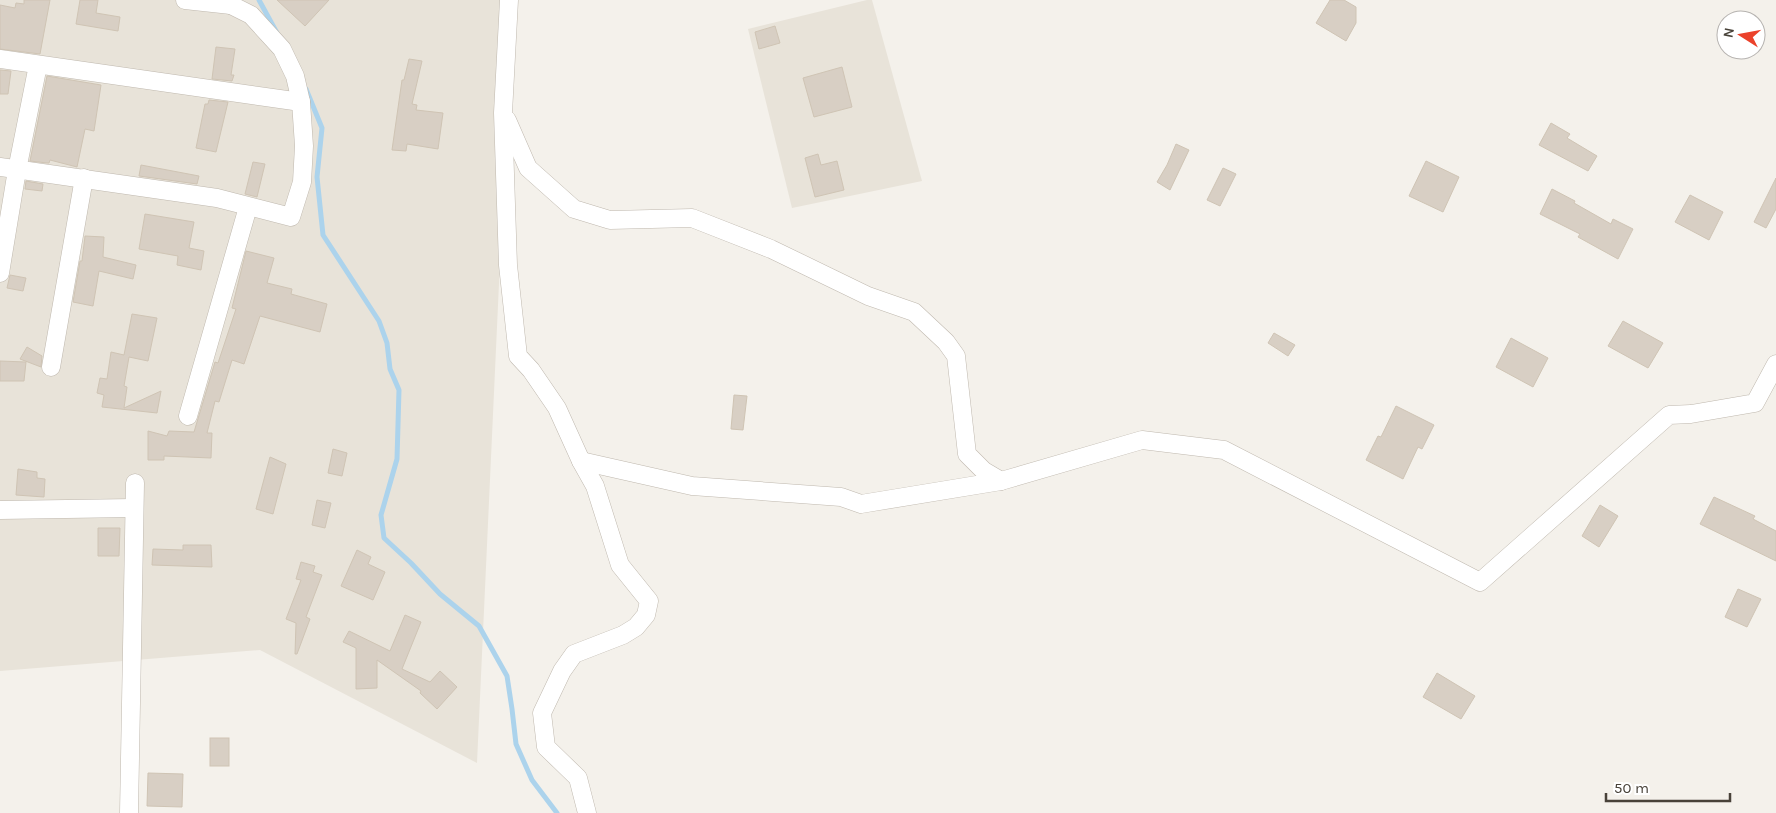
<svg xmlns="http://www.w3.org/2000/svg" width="1776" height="813" font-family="Karla,sans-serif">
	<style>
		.residential { fill: #e8e3d9 }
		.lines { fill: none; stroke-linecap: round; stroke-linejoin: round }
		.stream { stroke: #acd3ec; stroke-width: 5 }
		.building { fill: #d8cfc4; stroke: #cfc4b4 }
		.minor-casing { stroke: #bfb8ae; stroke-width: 19 }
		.minor { stroke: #fff; stroke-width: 18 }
	</style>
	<rect width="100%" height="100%" fill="#f4f1eb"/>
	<!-- residential -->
	<g class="residential">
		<path d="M 0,0 L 512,0 L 477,763 L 260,650 L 0,671 Z"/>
		<path d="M 867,0 L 872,0 L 922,181 L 792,208 L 748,29 Z"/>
	</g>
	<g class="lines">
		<!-- stream -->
		<g class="stream">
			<path d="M 259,0 L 277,33"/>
			<path d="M 306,89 L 322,128 L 317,177 L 323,235 L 379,321 L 387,343 L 390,369 L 399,390 L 397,459 L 381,515 L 384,538 L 411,563 L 440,594 L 479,626 L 507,676 L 512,709 L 516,744 L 532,780 L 557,813"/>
		</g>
	</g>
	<!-- building -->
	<g class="building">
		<path d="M 24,0 L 50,0 L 40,54 L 0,49 L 0,5 L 15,8 L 16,3 L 24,4 Z"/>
		<path d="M 80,0 L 98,0 L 96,13 L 120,17 L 118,31 L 76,24 Z"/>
		<path d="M 277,0 L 329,0 L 305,26 Z"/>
		<path d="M 1330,0 L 1344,0 L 1356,7 L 1356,23 L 1346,41 L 1316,23 Z"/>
		<path d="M 775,26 L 780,43 L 759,49 L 755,32 Z"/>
		<path d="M 216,47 L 235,49 L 231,75 L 234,75 L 232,81 L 212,79 Z"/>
		<path d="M 409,59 L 422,61 L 412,104 L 417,105 L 416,110 L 443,113 L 438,149 L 407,144 L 406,151 L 392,150 L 402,80 L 404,80 Z"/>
		<path d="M 842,67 L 852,107 L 814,117 L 803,78 Z"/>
		<path d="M 0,70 L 11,71 L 8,94 L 0,94 Z"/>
		<path d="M 47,76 L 101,85 L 94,131 L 85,129 L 77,167 L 50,160 L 49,163 L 47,163 L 30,161 Z"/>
		<path d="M 209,100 L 228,102 L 216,152 L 196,148 L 205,104 L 208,104 Z"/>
		<path d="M 1551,123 L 1570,134 L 1567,138 L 1597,156 L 1588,171 L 1539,145 Z"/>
		<path d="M 1176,144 L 1189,150 L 1170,190 L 1157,182 L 1167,165 Z"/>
		<path d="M 818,154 L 821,165 L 837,161 L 844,190 L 815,197 L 805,158 Z"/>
		<path d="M 1426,161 L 1459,177 L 1443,212 L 1409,196 Z"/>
		<path d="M 253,162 L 265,164 L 257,197 L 245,194 Z"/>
		<path d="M 141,165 L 199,176 L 197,184 L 139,176 Z"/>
		<path d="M 1223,168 L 1236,174 L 1220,206 L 1207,200 Z"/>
		<path d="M 1776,178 L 1776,209 L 1766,228 L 1754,222 Z"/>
		<path d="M 26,181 L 43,184 L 42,191 L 25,189 Z"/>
		<path d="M 1552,189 L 1575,201 L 1574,203 L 1611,224 L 1613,219 L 1633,229 L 1618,259 L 1578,237 L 1580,234 L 1540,214 Z"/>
		<path d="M 1690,195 L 1723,212 L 1709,240 L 1675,222 Z"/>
		<path d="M 145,214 L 194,222 L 189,248 L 204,251 L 201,270 L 177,265 L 178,256 L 139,249 Z"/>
		<path d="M 85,236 L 104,237 L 103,257 L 136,265 L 133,279 L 99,271 L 93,306 L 73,302 L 80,261 L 82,261 Z"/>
		<path d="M 246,251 L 274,258 L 267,283 L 292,289 L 291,294 L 327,304 L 320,332 L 260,316 L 244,364 L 232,360 L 219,402 L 215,401 L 207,433 L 212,433 L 211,458 L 164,456 L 164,460 L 148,460 L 148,431 L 167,436 L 169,431 L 194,432 L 215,362 L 218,363 L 236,309 L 232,308 Z"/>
		<path d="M 10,275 L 26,278 L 23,291 L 7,288 Z"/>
		<path d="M 132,314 L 157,318 L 148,361 L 129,357 L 124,386 L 127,387 L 124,408 L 161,391 L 157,413 L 102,407 L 104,395 L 97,393 L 100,378 L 107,379 L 111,352 L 124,355 Z"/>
		<path d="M 1623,321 L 1663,343 L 1648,368 L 1608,346 Z"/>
		<path d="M 1274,333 L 1295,345 L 1288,356 L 1268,343 Z"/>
		<path d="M 1511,338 L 1548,358 L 1533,387 L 1496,367 Z"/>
		<path d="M 27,347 L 42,356 L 41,367 L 20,359 Z"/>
		<path d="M 0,361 L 26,362 L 24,381 L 0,381 Z"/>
		<path d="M 734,395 L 747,396 L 743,430 L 731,429 Z"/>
		<path d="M 1396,406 L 1434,425 L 1422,449 L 1418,447 L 1403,479 L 1366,460 L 1378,436 L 1381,437 Z"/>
		<path d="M 333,449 L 347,453 L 342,476 L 328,473 Z"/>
		<path d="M 270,457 L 286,464 L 273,514 L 256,509 Z"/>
		<path d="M 18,469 L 37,472 L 37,478 L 45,479 L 44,497 L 16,495 Z"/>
		<path d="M 1714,497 L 1755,516 L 1753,519 L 1776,531 L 1776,561 L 1700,524 Z"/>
		<path d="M 317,500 L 331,503 L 325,528 L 312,525 Z"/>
		<path d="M 1600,505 L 1618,516 L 1599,547 L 1582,536 Z"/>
		<path d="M 98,528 L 120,528 L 119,556 L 98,556 Z"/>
		<path d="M 183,545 L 211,545 L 212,567 L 152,565 L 153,549 L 183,550 Z"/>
		<path d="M 357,550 L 371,557 L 368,564 L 385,572 L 373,600 L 341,586 Z"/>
		<path d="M 301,562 L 315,566 L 313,572 L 322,575 L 306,617 L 310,619 L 297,654 L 295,654 L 296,623 L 286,619 L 301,580 L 296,579 Z"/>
		<path d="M 1738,589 L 1761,599 L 1747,627 L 1725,617 Z"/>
		<path d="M 405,615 L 421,622 L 402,669 L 430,682 L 440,671 L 457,687 L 437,709 L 420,693 L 421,691 L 377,660 L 377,688 L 356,689 L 356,648 L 343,642 L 349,631 L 390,651 Z"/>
		<path d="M 1437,673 L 1475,696 L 1461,719 L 1423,697 Z"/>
		<rect x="210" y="738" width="19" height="28"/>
		<path d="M 148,773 L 183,774 L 182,807 L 147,806 Z"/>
	</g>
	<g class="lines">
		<defs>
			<g id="minor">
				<path d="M 185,0 L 231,5"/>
				<path d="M 509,0 L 503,113 L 508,265 L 518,356 L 531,370 L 557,408 L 581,461 L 595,486 L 620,565 L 649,601 L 646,615 L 636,627 L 623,635 L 574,654 L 562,671 L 542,713 L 546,747 L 578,778 L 587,813"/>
				<path d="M 0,59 L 301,102"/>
				<path d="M 507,120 L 528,168 L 574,209 L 610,220 L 692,218 L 771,249 L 868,296 L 914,312 L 946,342 L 956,356 L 967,454 L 984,471 L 1001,481"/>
				<path d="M 0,167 L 217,198 L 291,217 L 302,182 L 304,146 L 301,102 L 295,76 L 282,49 L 251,15 L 231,5 L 230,0"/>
				<path d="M 0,273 L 17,170 L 38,65"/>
				<path d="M 51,367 L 84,178"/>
				<path d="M 188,416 L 248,207"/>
				<path d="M 581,461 L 692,486 L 841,497 L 861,504 L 1001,481 L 1142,440 L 1224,450 L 1480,582 L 1669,415 L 1691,414 L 1755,403 L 1776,364"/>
				<path d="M 0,510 L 133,508"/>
				<path d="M 129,813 L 135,483"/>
			</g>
		</defs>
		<!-- minor casing -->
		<use href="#minor" class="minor-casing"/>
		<!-- minor -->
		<use href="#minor" class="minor"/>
	</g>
	<!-- north arrow -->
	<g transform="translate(1741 35) rotate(281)"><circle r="24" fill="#ffffff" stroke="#b6b3b0"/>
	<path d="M0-4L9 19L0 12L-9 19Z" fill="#eb422b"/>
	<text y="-8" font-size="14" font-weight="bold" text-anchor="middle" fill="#484239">N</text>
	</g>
	<!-- scale -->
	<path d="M1606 793v8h124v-8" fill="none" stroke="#484239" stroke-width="2.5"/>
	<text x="1614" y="793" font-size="15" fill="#484239" stroke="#ffffff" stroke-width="4" paint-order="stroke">50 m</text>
</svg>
